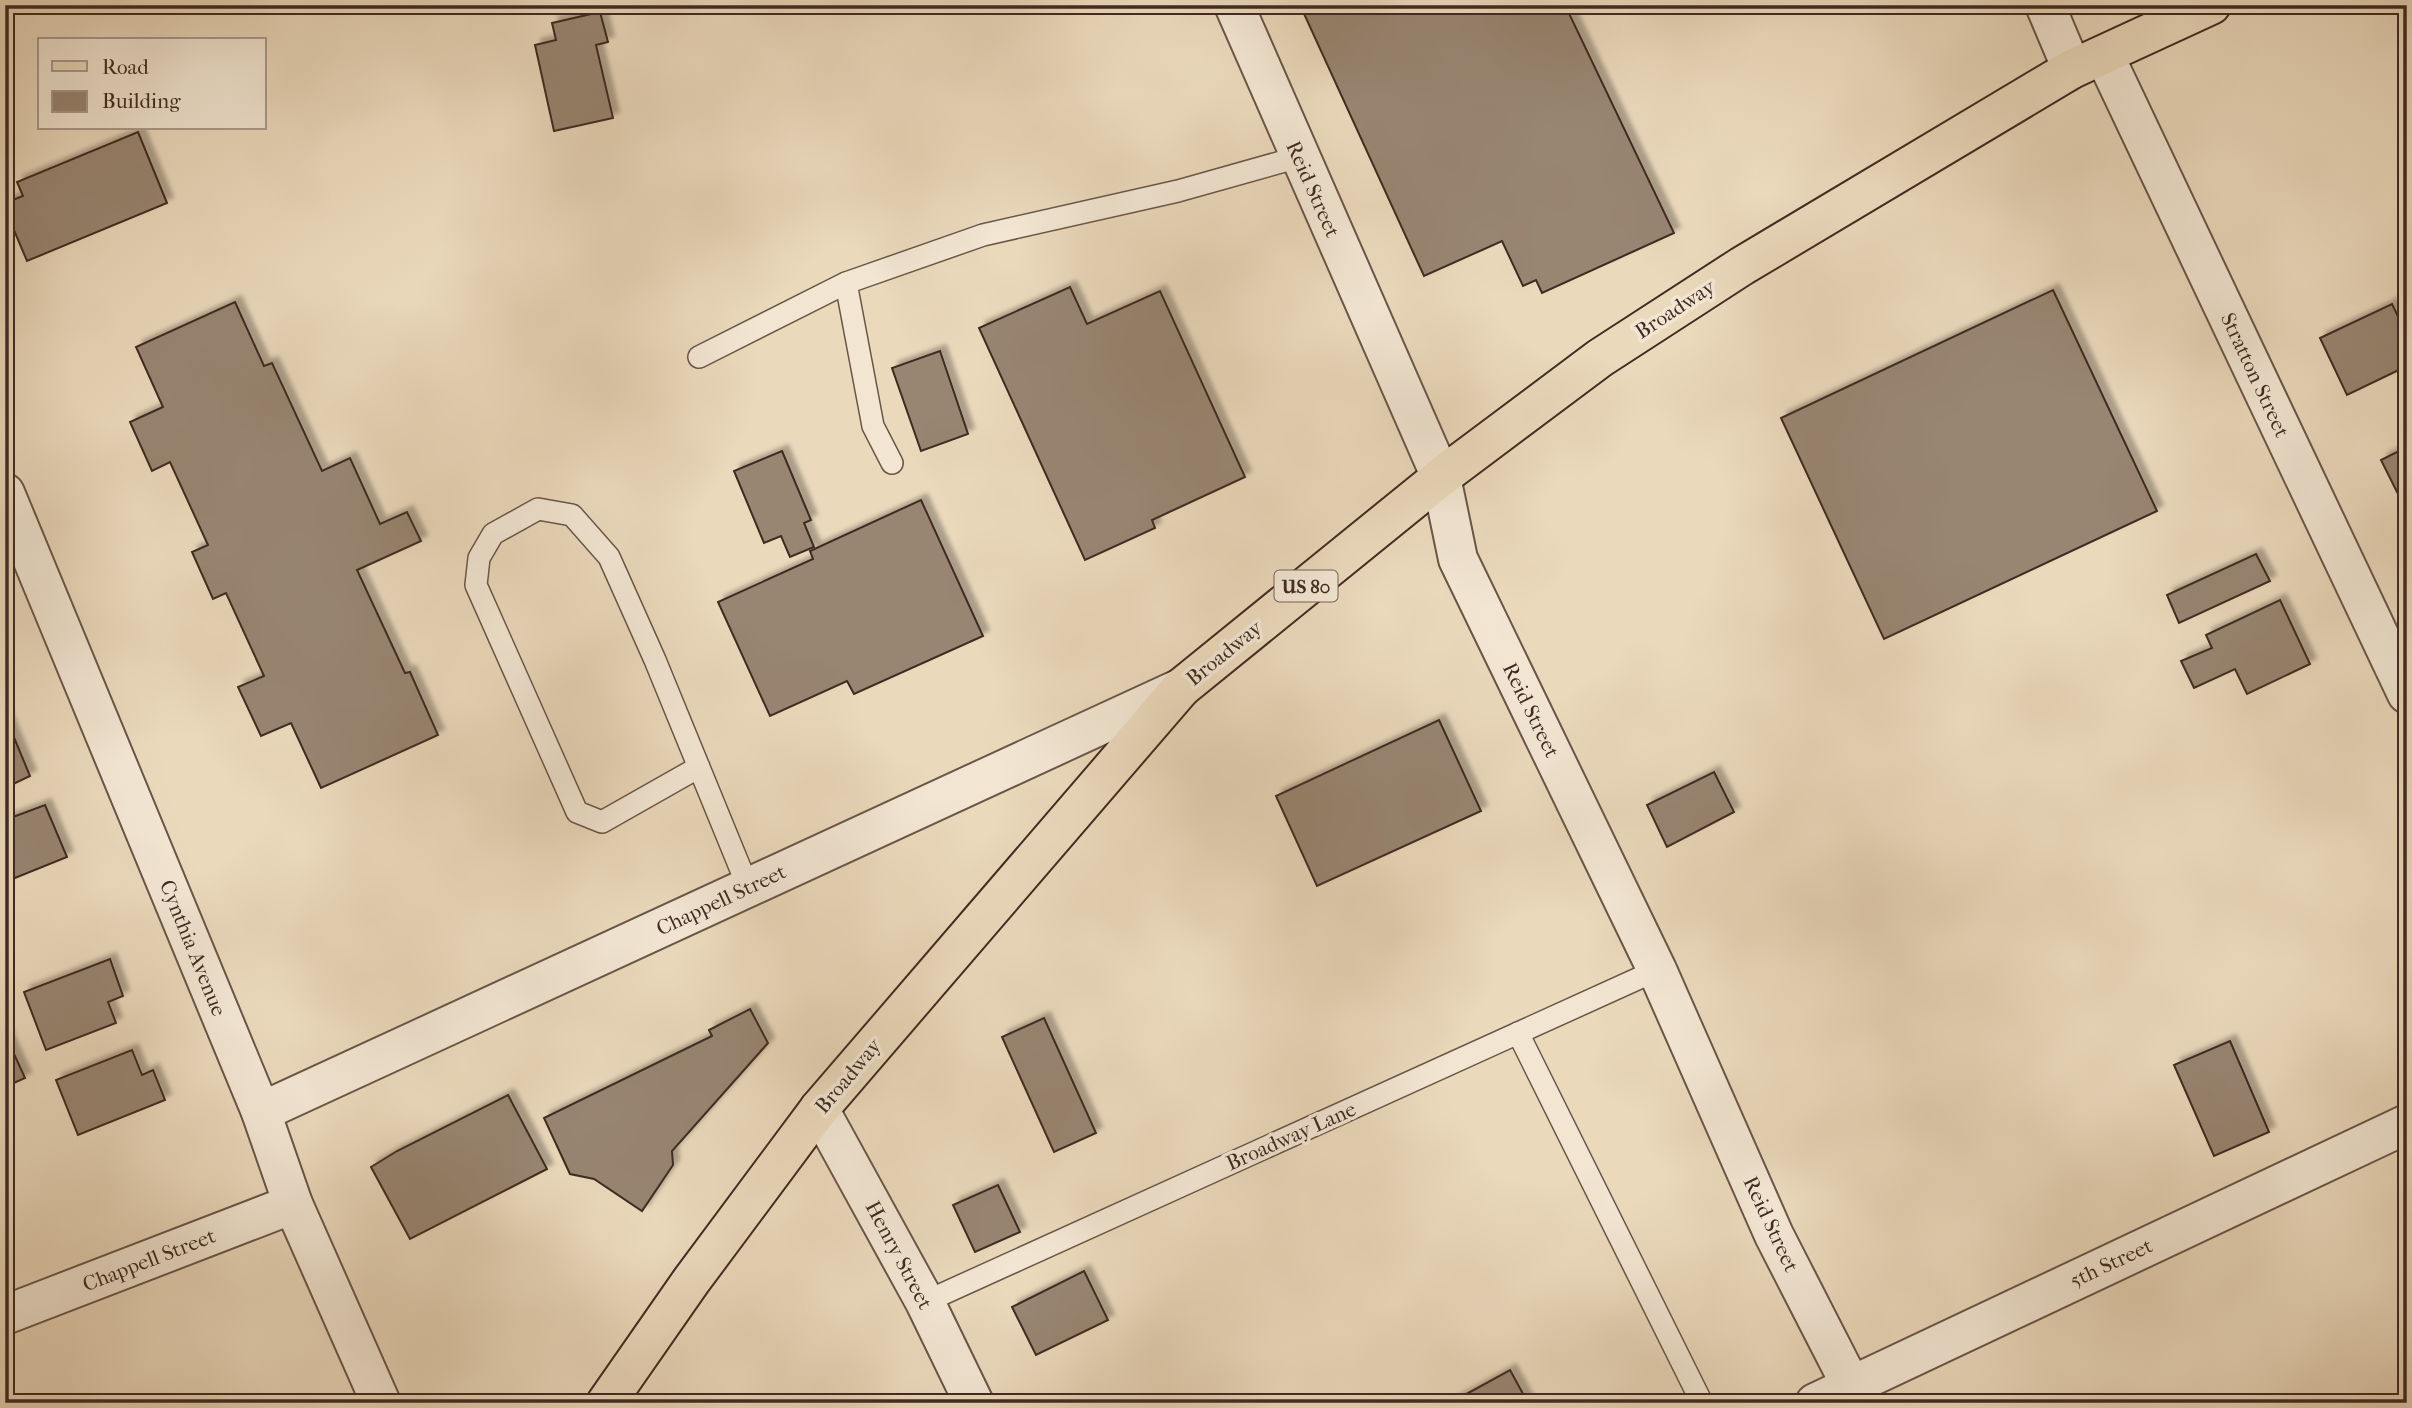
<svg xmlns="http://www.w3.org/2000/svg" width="2412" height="1408" font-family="'IM FELL French Canon',serif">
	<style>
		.building { fill: #988572; stroke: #3f2b21; stroke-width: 2; filter: url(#shadow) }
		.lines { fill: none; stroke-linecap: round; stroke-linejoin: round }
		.service-casing { stroke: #6a5648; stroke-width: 24 }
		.minor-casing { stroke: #6a5648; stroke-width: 42 }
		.primary-casing { stroke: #3f2b21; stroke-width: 42 }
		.service { stroke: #f2e6d3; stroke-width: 21 }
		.minor { stroke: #f2e6d3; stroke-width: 38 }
		.primary { stroke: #ebd9bc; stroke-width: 38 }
		.labels { text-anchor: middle; stroke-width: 7; stroke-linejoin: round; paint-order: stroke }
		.shield { fill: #f2e6d3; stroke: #756356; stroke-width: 2 }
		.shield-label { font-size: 19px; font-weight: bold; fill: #3f2b21 }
		.street-label { font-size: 21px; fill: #3f2b21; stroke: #f2e6d3 }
	</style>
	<defs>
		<filter id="shadow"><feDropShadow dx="6" dy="-6" stdDeviation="2" flood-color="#0004"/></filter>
	</defs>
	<rect width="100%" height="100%" fill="#ebd9bc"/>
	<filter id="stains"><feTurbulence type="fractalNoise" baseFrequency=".00286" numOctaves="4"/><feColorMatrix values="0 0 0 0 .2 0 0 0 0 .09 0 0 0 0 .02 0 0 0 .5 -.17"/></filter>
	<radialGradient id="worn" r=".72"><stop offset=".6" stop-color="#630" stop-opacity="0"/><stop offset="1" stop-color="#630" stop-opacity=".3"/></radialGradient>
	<!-- building -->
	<g class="building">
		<path d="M 1300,5 L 1565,5 L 1674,233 L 1542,293 L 1536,280 L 1523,286 L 1502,241 L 1424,276 Z"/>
		<path d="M 600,12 L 608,42 L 596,45 L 613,118 L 554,131 L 535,45 L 556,40 L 552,23 Z"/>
		<path d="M 138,132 L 167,203 L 27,261 L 5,209 L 5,203 L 23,196 L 17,182 Z"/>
		<path d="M 1070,287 L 1087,324 L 1160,291 L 1245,477 L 1152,520 L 1155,528 L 1085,560 L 979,328 Z"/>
		<path d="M 2053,290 L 2157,511 L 1884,639 L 1781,418 Z"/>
		<path d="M 235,302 L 264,366 L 272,363 L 322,471 L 350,458 L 380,524 L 407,512 L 421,541 L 357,570 L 405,673 L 410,672 L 438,735 L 321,788 L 291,723 L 261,736 L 238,687 L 264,676 L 226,593 L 213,599 L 192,552 L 208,545 L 170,462 L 152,471 L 130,422 L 163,407 L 136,347 Z"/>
		<path d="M 2392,304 L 2407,335 L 2407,366 L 2347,395 L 2320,338 Z"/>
		<path d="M 940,351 L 968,434 L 921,451 L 892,368 Z"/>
		<path d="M 2407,447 L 2407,512 L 2381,460 Z"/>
		<path d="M 782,451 L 811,520 L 804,523 L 814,547 L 790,557 L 781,536 L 764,543 L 734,471 Z"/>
		<path d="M 921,500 L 983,636 L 854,694 L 847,681 L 770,716 L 718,602 L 813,559 L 810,551 Z"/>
		<path d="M 2256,554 L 2270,581 L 2179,623 L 2167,595 Z"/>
		<path d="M 2280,600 L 2310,664 L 2247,694 L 2235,669 L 2194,688 L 2181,661 L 2212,648 L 2206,635 Z"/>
		<path d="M 6,718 L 30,776 L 5,788 L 5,719 Z"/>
		<path d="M 1439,720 L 1481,811 L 1317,886 L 1276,796 Z"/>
		<path d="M 1714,772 L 1734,812 L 1667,847 L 1647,805 Z"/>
		<path d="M 45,805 L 67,857 L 5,882 L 5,820 Z"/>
		<path d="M 110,959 L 123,996 L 108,1002 L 116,1023 L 46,1050 L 24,992 Z"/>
		<path d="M 750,1009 L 768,1043 L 672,1151 L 673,1165 L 642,1211 L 594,1179 L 570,1174 L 544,1118 L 712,1036 L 709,1030 Z"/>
		<path d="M 1044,1018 L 1096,1133 L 1054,1152 L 1002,1037 Z"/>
		<path d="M 5,1034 L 25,1078 L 5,1087 Z"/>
		<path d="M 2230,1041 L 2269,1132 L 2214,1156 L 2174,1065 Z"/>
		<path d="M 132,1050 L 142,1075 L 153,1070 L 165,1100 L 78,1135 L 56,1080 Z"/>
		<path d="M 508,1095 L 547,1169 L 410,1239 L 371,1167 L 397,1151 Z"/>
		<path d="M 998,1185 L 1020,1232 L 975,1252 L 953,1205 Z"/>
		<path d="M 1084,1271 L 1108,1320 L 1036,1355 L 1012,1307 Z"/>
		<path d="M 1510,1370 L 1528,1403 L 1450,1403 Z"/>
	</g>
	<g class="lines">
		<defs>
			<g id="service">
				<path d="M 846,283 L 873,426 L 892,463"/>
				<path d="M 699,357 L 846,283 L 983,235 L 1178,191 L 1299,157"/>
				<path d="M 699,767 L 602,822 L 577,812 L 476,585 L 479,558 L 493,534 L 538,509 L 572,515 L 609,557 L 655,660 L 748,887"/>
				<path d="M 1518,1033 L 1702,1403"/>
				<path d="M 925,1302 L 1657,970"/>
			</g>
			<g id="minor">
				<path d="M 1234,5 L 1441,477 L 1458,559 L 1657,970 L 1774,1235 L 1860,1403"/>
				<path d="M 2045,5 L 2072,69"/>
				<path d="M 2104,55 L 2407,694"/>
				<path d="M 5,493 L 261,1112 L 293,1204 L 381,1403"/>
				<path d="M 819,1109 L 925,1302 L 974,1403"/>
				<path d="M 261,1112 L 1181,688"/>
				<path d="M 5,1315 L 293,1204"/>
				<path d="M 1815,1403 L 2407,1124"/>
			</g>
			<path id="primary" d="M 606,1403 L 691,1281 L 819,1109 L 1181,688 L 1441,477 L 1600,358 L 1742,266 L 2072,69 L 2211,5"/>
		</defs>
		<!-- service casing -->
		<use href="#service" class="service-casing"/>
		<!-- minor casing -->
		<use href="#minor" class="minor-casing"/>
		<!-- primary casing -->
		<use href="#primary" class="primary-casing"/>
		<!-- service -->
		<use href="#service" class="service"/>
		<!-- minor -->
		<use href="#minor" class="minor"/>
		<!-- primary -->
		<use href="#primary" class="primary"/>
	</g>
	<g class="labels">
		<!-- shield labels -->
		<rect class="shield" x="1274.5" y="570.5" width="63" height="31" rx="5"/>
		<g class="shield-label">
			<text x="1306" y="593">US 80</text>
		</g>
		<!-- street labels -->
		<g class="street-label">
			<text transform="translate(1313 189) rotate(66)" y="7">Reid Street</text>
			<text transform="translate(1675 309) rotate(-33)" y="7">Broadway</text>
			<text transform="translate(2255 375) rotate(65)" y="7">Stratton Street</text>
			<text transform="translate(1224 653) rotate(-39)" y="7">Broadway</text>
			<text transform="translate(1531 710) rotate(64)" y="7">Reid Street</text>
			<text transform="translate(721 900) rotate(-25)" y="7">Chappell Street</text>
			<text transform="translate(193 948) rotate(68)" y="7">Cynthia Avenue</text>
			<text transform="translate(848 1076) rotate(-50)" y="7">Broadway</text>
			<text transform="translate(1291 1136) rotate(-24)" y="7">Broadway Lane</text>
			<text transform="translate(1771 1224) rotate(65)" y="7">Reid Street</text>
			<text transform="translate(899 1255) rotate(62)" y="7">Henry Street</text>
			<text transform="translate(149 1260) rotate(-21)" y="7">Chappell Street</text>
			<text transform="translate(2111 1263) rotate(-25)" y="7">5th Street</text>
		</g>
	</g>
	<!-- margin -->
	<rect width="2412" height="1408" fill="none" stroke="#ebd9bc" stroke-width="28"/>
	<rect x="7" y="7" width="2398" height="1394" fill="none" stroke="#3f2b21" stroke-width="3.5"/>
	<rect x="14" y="14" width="2384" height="1380" fill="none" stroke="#3f2b21" stroke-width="2"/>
	<!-- legend -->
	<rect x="38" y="38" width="228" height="91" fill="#f2e6d3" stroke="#aa9b8c" stroke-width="2"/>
	<rect x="52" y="61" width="35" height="10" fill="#ebd9bc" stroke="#aa9b8c" stroke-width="2"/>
	<text x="102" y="74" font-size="21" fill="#3f2b21">Road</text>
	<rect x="52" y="91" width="35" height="21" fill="#988572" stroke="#aa9b8c" stroke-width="2"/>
	<text x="102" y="108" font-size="21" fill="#3f2b21">Building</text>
	<rect width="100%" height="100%" filter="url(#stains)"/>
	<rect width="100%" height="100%" fill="url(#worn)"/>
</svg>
